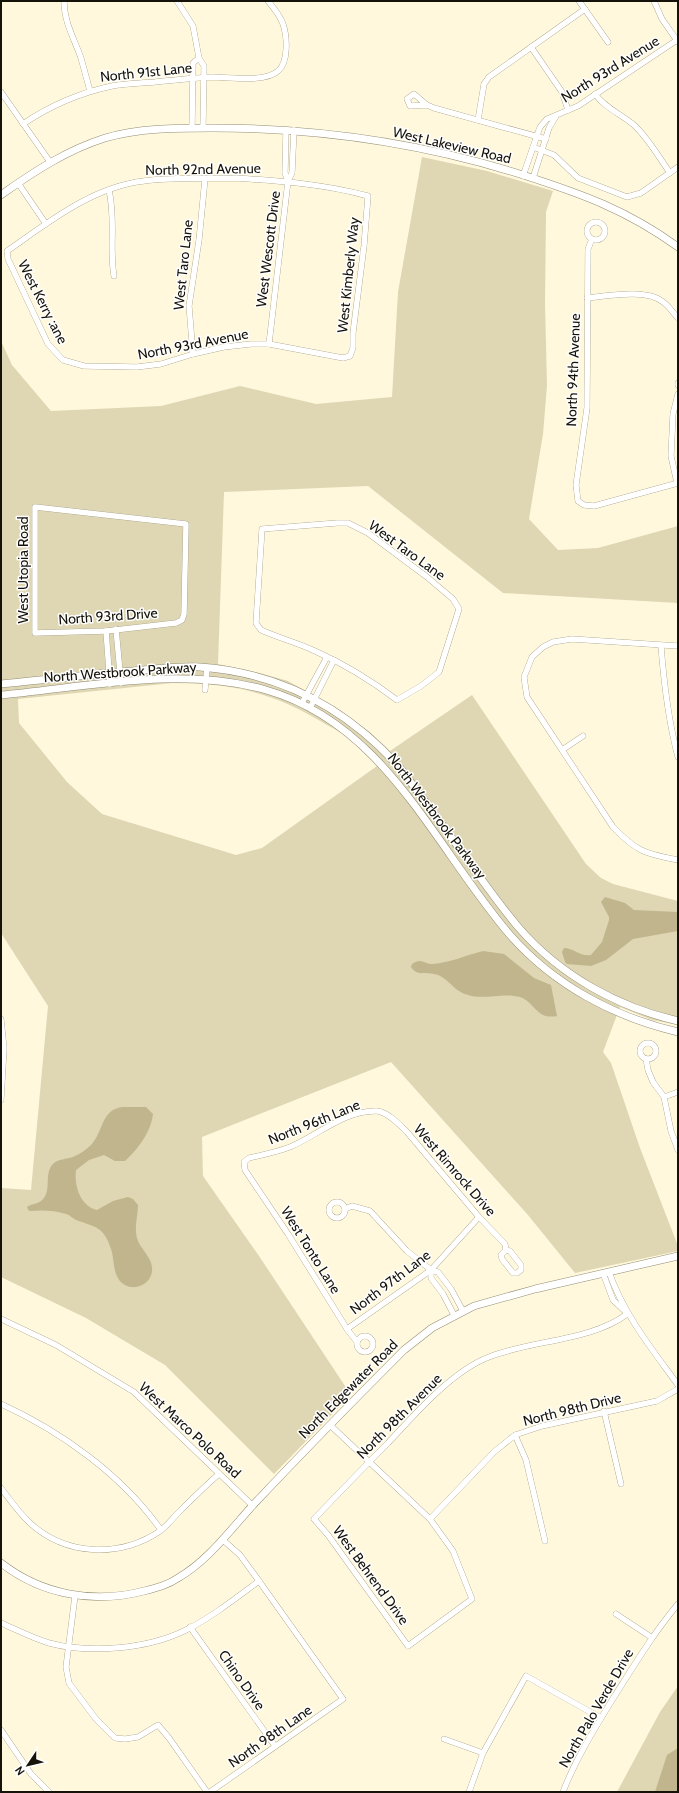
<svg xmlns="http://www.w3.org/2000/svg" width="679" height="1793" font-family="Cabin,sans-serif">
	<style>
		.green { fill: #dfd6b3; fill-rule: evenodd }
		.water { fill: #c0b58c }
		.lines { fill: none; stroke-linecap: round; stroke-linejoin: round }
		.minor-casing { stroke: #938d74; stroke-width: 6 }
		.tertiary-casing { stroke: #938d74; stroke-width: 8 }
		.minor { stroke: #fff; stroke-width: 5.5 }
		.tertiary { stroke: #fff; stroke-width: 7 }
		.labels { text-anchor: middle; stroke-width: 3; stroke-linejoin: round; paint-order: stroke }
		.street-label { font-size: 14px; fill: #151209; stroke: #fff }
	</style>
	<rect width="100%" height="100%" fill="#fff8dd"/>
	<!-- green -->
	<g class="green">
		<path d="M 422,157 L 487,171 L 553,191 L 546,212 L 545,304 L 547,385 L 543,434 L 529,519 L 558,550 L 598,548 L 678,526 L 678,603 L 503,593 L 368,486 L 224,492 L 218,664 L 260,673 L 288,681 L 340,710 L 371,733 L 390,751 L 472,695 L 586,864 L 601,878 L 613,884 L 678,901 L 678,1025 L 652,1020 L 620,1007 L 603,1052 L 611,1063 L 640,1148 L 678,1246 L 678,1251 L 575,1273 L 528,1215 L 391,1062 L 202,1137 L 203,1176 L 259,1256 L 351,1395 L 274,1474 L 165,1365 L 86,1318 L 1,1277 L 1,1188 L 31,1190 L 48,1006 L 1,933 L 1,341 L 12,365 L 51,411 L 161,406 L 240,386 L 316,404 L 392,397 L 398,292 ZM 173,683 C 231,683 272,692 322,722 C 334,729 348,736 358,745 C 365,751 371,759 377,766 L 262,848 L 236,855 L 102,814 L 67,782 L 19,723 L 18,699 Z"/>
		<path d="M 678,1686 L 678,1792 L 617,1792 L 660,1712 Z"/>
	</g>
	<!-- water -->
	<g class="water">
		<path d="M 605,897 L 625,903 L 634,910 L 678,912 L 678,931 L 633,939 L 606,960 L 591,966 L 567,964 L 565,962 L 562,952 L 564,948 C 574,948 580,957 591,955 L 602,942 L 609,920 L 609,917 L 601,902 Z"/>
		<path d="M 483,951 L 504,954 L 534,978 L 551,985 L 557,1016 C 536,1020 535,1002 520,997 C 502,992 482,1001 465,994 C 453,990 447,976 434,974 C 426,972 416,976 411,967 L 412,964 C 421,957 424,964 433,964 C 449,963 467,955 483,951 Z"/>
		<path d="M 123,1107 L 146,1107 L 153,1114 C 151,1132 138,1149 125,1161 L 115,1161 L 104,1155 L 89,1160 L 76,1170 C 74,1185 80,1206 97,1210 L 113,1201 L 128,1197 L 133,1199 L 138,1205 C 138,1216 134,1226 137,1238 C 140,1249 151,1256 152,1267 C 154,1281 138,1292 125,1285 C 112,1278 115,1260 111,1249 C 104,1227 96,1227 76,1220 C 72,1218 70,1215 66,1214 C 55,1210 41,1210 29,1211 L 27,1207 C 31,1204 37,1204 41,1201 C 53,1192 43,1174 53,1164 C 58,1159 67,1159 73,1157 C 80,1154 86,1150 91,1145 C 104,1131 101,1109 123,1107 Z"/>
		<path d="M 678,1748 L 678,1792 L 655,1792 L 667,1755 Z"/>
	</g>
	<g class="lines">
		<defs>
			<g id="minor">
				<path d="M 64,1 C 64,22 74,38 81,58 C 84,69 87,80 90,91"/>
				<path d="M 177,1 L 193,26 L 199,58 L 204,66 L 203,128"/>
				<path d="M 579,1 L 608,42"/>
				<path d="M 654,1 L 662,19 L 678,42"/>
				<path d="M 531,47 L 562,92 L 568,110"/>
				<path d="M 1,92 L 50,162"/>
				<path d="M 595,94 C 605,108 621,114 634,125 C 648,138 659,157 670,173"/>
				<path d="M 427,105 L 410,106 L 407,99 L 414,94 L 427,105 L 434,108 L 546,139"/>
				<path d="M 478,120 L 484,84 L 489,77 L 585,9"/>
				<path d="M 23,124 C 51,105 79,93 112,86 C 126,83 141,83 155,82 C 174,80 193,78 212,77 C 229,77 265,83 278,71 C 289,62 287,36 283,24 C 280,16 274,8 268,1"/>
				<path d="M 192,128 L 193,63 L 199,58"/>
				<path d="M 286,130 L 285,173 L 288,181"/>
				<path d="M 533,147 L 554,155 L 578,178 L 627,197 L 641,193 L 678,167"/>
				<path d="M 523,176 L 540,127 L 547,119 L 578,106 L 677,40"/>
				<path d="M 236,178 C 281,181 324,184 368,196 L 364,246 L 353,333 L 353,348 L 350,356 L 343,358 L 269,344 L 251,344 L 224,347 L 193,354 L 161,364 L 137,367 L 84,366 L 63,360 L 48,344 L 8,259 L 7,251 C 49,222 92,187 144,181 C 174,177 206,179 236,178 Z"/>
				<path d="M 533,178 L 549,128 L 556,116"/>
				<path d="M 18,183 L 46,224"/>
				<path d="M 109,190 C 116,221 109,247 114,276"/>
				<circle cx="596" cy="231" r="9"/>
				<path d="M 592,239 L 588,249 L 587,408 L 576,485 L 578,501 L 584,505 L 594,506 L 678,483"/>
				<path d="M 587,298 C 607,296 647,288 663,302 C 669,306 673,313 678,318"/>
				<path d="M 269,344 L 288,181 L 292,173 L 294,130"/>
				<path d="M 193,354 L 189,306 L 199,240 L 205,179"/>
				<path d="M 678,383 L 678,385"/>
				<path d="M 677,483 L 671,456 L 673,414 L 678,394"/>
				<path d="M 35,507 L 186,524 L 184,614 L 182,620 L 176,623 L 106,631 L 35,633 Z"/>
				<path d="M 337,523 L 348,523 L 368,533 L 427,577 L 453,599 L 459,609 L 439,672 L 421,686 L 397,700 C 372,681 344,664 315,651 C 298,643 279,638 261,630 L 256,623 L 262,529 Z"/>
				<path d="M 116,629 L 121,683"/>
				<path d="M 106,631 L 110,684"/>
				<path d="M 661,646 C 664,684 668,720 678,757"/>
				<path d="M 678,646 L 572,639 L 553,642 L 543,647 L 532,657 L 524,677 L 527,697 L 613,827 C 636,851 645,854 678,860"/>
				<path d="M 205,690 L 207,668"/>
				<path d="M 302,703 L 327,657"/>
				<path d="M 310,708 L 334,660"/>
				<path d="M 562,750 L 583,736"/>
				<path d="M 1,1019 L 4,1048 L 1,1100"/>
				<circle cx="648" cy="1051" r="8"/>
				<path d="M 646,1059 L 648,1070 L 653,1082 L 664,1097 L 671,1131 L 678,1150"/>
				<path d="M 664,1097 L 678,1092"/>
				<circle cx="337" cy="1210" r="8"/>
				<path d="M 345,1209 L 352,1206 L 370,1211 L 407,1251 L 431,1270 L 438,1272 L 451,1289 L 463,1311"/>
				<path d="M 506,1250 L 510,1251 L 521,1265 L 521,1270 L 517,1273 L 513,1273 L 502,1259 L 501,1255 Z"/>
				<path d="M 431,1270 L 431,1278 L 443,1294 L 454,1315"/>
				<path d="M 609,1272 C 624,1315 652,1349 678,1385"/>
				<path d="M 603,1273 L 613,1300 L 627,1313"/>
				<path d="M 1,1319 L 56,1345 L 134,1392 L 253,1506"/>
				<path d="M 347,1329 L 431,1270 L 479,1217"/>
				<circle cx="365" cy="1344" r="8"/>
				<path d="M 357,1342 L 347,1329 L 288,1234 L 245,1170 L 244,1162 L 249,1158 C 262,1155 277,1152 290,1147 C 318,1135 345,1110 377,1111 C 388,1112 400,1125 407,1132 L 479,1217 L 505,1244 L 506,1250"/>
				<path d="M 1,1404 C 62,1432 122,1475 161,1530"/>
				<path d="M 604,1411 L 621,1484"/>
				<path d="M 330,1425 L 430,1519 L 453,1551 L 472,1599 L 408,1646 L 328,1535 L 314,1519 C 338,1494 363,1468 388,1443 C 415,1414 452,1371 489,1357 C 531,1340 592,1341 627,1314"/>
				<path d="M 515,1435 L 526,1460 L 545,1541"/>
				<path d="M 1,1488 C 10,1500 19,1513 30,1523 C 66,1556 120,1558 160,1531 C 167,1526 173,1518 179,1512 C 192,1499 205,1486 219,1474"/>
				<path d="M 430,1519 L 494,1452 L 515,1435 L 542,1426 L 657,1401 L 678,1389"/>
				<path d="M 75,1596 L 66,1667 L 69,1683 L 96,1719 L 115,1738 L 125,1739 L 138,1737 L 158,1725 L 169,1738 L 207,1792"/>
				<path d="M 616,1614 L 651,1637"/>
				<path d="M 1,1623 C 17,1630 32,1638 49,1643 C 90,1654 148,1649 186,1630 C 212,1617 236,1598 259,1581"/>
				<path d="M 190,1627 L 275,1746"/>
				<path d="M 1,1730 L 31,1774 L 49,1792"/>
				<path d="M 444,1739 L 483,1753"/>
				<path d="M 210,1792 L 343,1699 L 259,1581 L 240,1555 L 223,1540"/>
				<path d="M 469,1792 L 483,1753 L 526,1676 L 601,1718"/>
				<path d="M 563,1792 C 576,1758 595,1728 614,1697 C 635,1664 653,1634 678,1604"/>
			</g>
			<g id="tertiary">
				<path d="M 1,195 C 33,172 67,150 105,138 C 139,128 176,128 212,128 C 317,128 422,143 523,175 C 582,194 627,210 678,247"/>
				<path d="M 1,684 C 45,680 89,674 133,671 C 155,669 178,666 200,667 C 282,673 347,708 401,769 C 424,800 447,831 469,862 C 485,884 501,907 519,928 C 560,975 617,1007 678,1021"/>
				<path d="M 1,695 C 87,687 181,666 266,690 C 386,724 435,848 510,935 C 554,985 614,1017 678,1032"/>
				<path d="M 1,1563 C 42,1595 94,1604 144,1591 C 156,1588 168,1585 178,1578 C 209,1560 230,1530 254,1504 C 303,1452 353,1401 404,1350 L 432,1328 L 474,1306 L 535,1289 L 678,1256"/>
			</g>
		</defs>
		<!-- minor casing -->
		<use href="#minor" class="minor-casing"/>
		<!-- tertiary casing -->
		<use href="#tertiary" class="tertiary-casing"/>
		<!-- minor -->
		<use href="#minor" class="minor"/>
		<!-- tertiary -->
		<use href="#tertiary" class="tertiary"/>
	</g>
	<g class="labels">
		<!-- street labels -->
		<g class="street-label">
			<text transform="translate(610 69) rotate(-32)" y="5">North 93rd Avenue</text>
			<text transform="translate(146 72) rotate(-6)" y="5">North 91st Lane</text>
			<text transform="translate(452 145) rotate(13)" y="5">West Lakeview Road</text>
			<text transform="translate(203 169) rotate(-1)" y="5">North 92nd Avenue</text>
			<text transform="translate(268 249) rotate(-83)" y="5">West Wescott Drive</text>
			<text transform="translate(183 265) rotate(-84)" y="5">West Taro Lane</text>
			<text transform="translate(348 275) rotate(-84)" y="5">West Kimberly Way</text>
			<text transform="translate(43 302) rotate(63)" y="5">West Kerry :ane</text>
			<text transform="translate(193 344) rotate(-11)" y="5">North 93rd Avenue</text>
			<text transform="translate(573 370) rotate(-88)" y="5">North 94th Avenue</text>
			<text transform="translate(407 550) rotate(36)" y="5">West Taro Lane</text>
			<text transform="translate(23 570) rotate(-90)" y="5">West Utopia Road</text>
			<text transform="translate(108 616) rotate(-4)" y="5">North 93rd Drive</text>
			<text transform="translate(120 672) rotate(-4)" y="5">North Westbrook Parkway</text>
			<text transform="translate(437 816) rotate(53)" y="5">North Westbrook Parkway</text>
			<text transform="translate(314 1122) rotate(-22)" y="5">North 96th Lane</text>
			<text transform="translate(455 1170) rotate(49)" y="5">West Rimrock Drive</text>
			<text transform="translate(311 1250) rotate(58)" y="5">West Tonto Lane</text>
			<text transform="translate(390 1282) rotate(-37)" y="5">North 97th Lane</text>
			<text transform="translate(348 1389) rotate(-45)" y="5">North Edgewater Road</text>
			<text transform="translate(572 1409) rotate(-14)" y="5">North 98th Drive</text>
			<text transform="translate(399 1416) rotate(-45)" y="5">North 98th Avenue</text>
			<text transform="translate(190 1430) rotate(43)" y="5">West Marco Polo Road</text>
			<text transform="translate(371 1575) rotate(54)" y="5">West Behrend Drive</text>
			<text transform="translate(242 1680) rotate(55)" y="5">Chino Drive</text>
			<text transform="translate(596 1708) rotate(-60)" y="5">North Palo Verde Drive</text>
			<text transform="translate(270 1736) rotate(-35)" y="5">North 98th Lane</text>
		</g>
	</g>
	<!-- border -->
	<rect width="679" height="1793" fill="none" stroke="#151209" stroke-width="4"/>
	<!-- north arrow -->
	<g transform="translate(28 1765) rotate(235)" stroke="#ffffff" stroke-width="3" paint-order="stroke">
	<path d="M0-3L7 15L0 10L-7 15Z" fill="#151209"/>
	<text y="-6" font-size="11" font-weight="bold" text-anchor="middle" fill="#151209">N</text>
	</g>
</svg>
